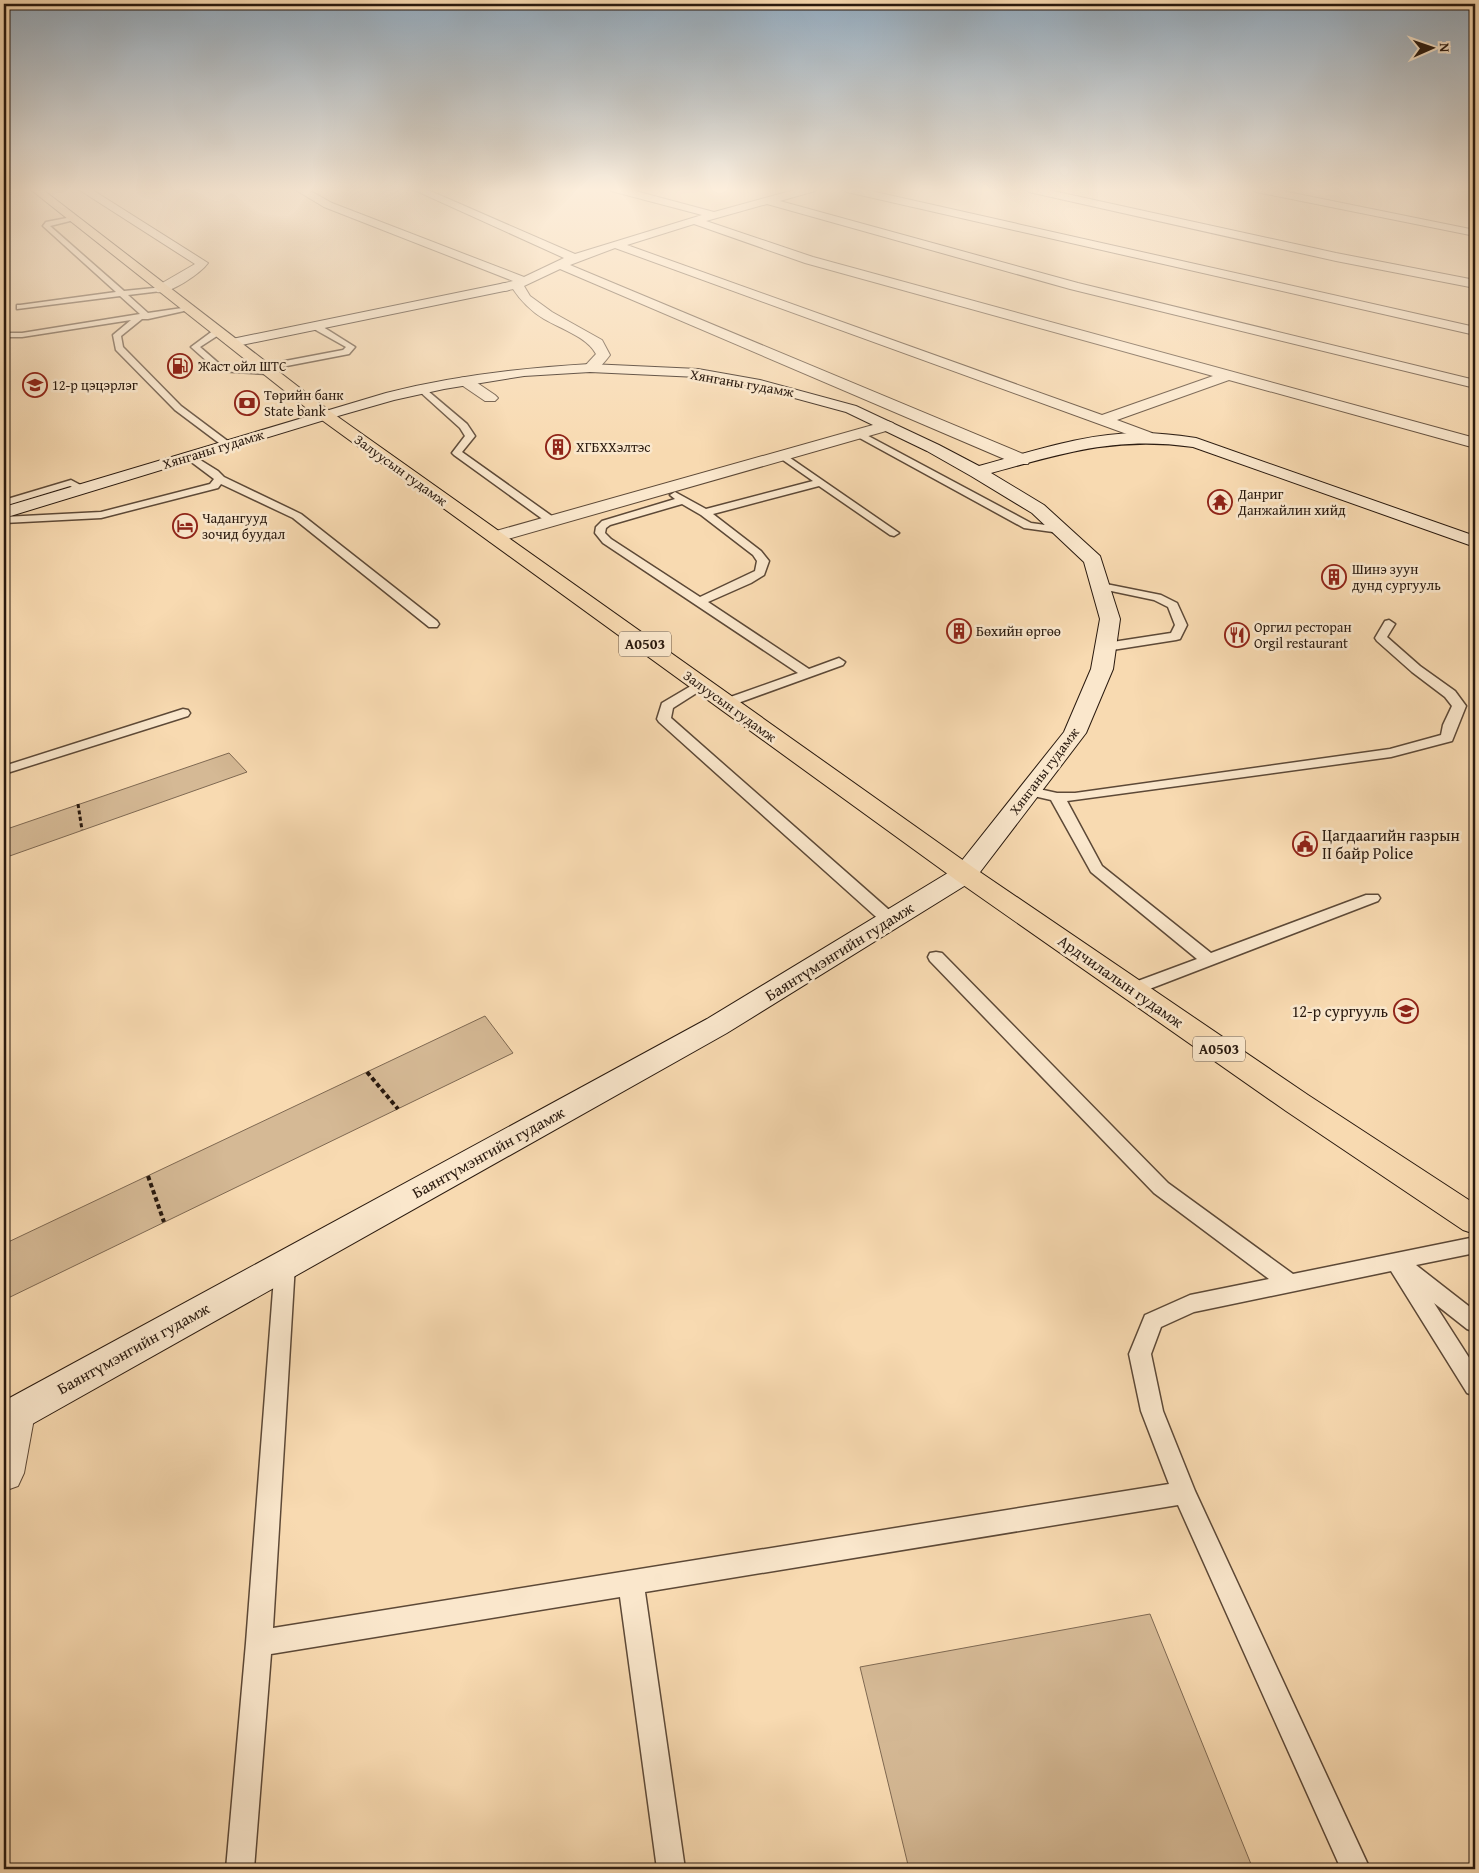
<svg xmlns="http://www.w3.org/2000/svg" width="1479" height="1873" font-family="'Gentium Book Plus',serif">
	<style>
		.green { fill: #d5b995; stroke: #7f6952 }
		.lines { fill: none; stroke-linecap: round; stroke-linejoin: round }
		.lane-casing { stroke: #5d4937; stroke-width: 3 }
		.street-casing { stroke: #5d4937; stroke-width: 2 }
		.secondary-casing { stroke: #29190e; stroke-width: 2 }
		.primary-casing { stroke: #29190e; stroke-width: 2 }
		.path-far1 { stroke: #29190e; stroke-width: 3; stroke-dasharray: 4 2.5; stroke-linecap: butt }
		.path { stroke: #29190e; stroke-width: 4; stroke-dasharray: 4.5 3; stroke-linecap: butt }
		.lane { fill: #fae7cc; fill-rule: evenodd }
		.street { fill: #fae7cc; fill-rule: evenodd }
		.secondary { fill: #fae7cc; fill-rule: evenodd }
		.primary { fill: #f8dab1; fill-rule: evenodd }
		.labels { text-anchor: middle; stroke-width: 5; stroke-linejoin: round; paint-order: stroke }
		.far-poi-label { font-size: 14px; fill: #29190e; stroke: #fae7cc; text-anchor: start }
		.far-street-label { font-size: 14px; fill: #29190e; stroke: #fae7cc }
		.shield { fill: #fae7cc; stroke: #685747; stroke-width: 1 }
		.shield-label { font-size: 15px; font-weight: bold; fill: #29190e }
		.poi-label { font-size: 16px; fill: #29190e; stroke: #fae7cc; text-anchor: start }
		.street-label { font-size: 16px; fill: #29190e; stroke: #fae7cc }
	</style>
	<rect width="100%" height="100%" fill="#f8dab1"/>
	<filter id="stains"><feTurbulence type="fractalNoise" baseFrequency=".004" numOctaves="4"/><feColorMatrix values="0 0 0 0 .2 0 0 0 0 .09 0 0 0 0 .02 0 0 0 .5 -.17"/></filter>
	<radialGradient id="worn" r=".72"><stop offset=".6" stop-color="#630" stop-opacity="0"/><stop offset="1" stop-color="#630" stop-opacity=".3"/></radialGradient>
	<!-- green -->
	<g class="green">
		<path d="M 229,753 L 247,772 L 4,858 L 4,830 Z"/>
		<path d="M 485,1016 L 513,1053 L 4,1300 L 4,1244 Z"/>
		<path d="M 1150,1614 L 1253,1869 L 909,1869 L 860,1667 Z"/>
	</g>
	<g class="lines">
		<defs>
			<g id="lane">
				<path d="M 72,217 L 74,218 L 74,220 L 50,226 L 124,291 L 164,287 L 164,291 L 161,291 L 128,295 L 148,313 L 189,307 L 193,309 L 148,319 L 142,319 L 121,336 L 123,347 L 181,406 L 229,442 L 229,446 L 223,446 L 175,410 L 116,350 L 113,335 L 131,320 L 22,337 L 4,337 L 4,333 L 22,333 L 140,314 L 120,296 L 17,309 L 17,305 L 20,305 L 116,292 L 43,226 L 46,222 Z"/>
				<path d="M 314,325 L 320,325 L 355,347 L 349,354 L 271,369 L 271,373 L 268,374 L 218,371 L 191,347 L 214,330 L 220,330 L 220,334 L 200,347 L 223,367 L 260,368 L 264,365 L 343,350 L 346,347 L 314,329 Z"/>
				<path d="M 422,386 L 467,424 L 475,436 L 462,452 L 556,519 L 557,521 L 556,523 L 548,523 L 454,455 L 452,453 L 465,436 L 460,428 L 419,391 L 419,387 Z"/>
				<path d="M 859,431 L 1031,523 L 1060,527 L 1065,530 L 1060,533 L 1024,528 L 856,436 L 856,432 Z"/>
				<path d="M 189,453 L 218,471 L 224,477 L 301,514 L 437,621 L 439,624 L 437,627 L 429,627 L 293,518 L 221,484 L 218,488 L 101,518 L 4,523 L 4,517 L 101,512 L 210,484 L 214,479 L 186,458 L 186,454 Z"/>
				<path d="M 783,453 L 899,533 L 894,536 L 890,535 L 819,486 L 713,514 L 761,551 L 769,561 L 764,575 L 751,583 L 708,602 L 809,669 L 839,658 L 845,662 L 843,665 L 727,707 L 720,703 L 722,700 L 798,673 L 603,543 L 595,533 L 596,527 L 602,521 L 675,499 L 670,495 L 675,492 L 706,509 L 813,481 L 780,458 L 778,456 ZM 682,504 L 701,515 L 753,555 L 757,561 L 755,571 L 700,597 L 611,539 L 605,533 L 606,528 L 610,525 Z"/>
				<path d="M 71,480 L 88,489 L 83,492 L 70,486 L 4,506 L 4,500 Z"/>
				<path d="M 1101,583 L 1161,595 L 1177,603 L 1187,625 L 1180,639 L 1176,640 L 1106,651 L 1102,650 L 1100,647 L 1102,644 L 1106,643 L 1171,633 L 1175,625 L 1168,607 L 1154,600 L 1097,588 L 1095,586 Z"/>
				<path d="M 1389,620 L 1395,624 L 1387,637 L 1420,666 L 1455,691 L 1466,706 L 1452,741 L 1391,757 L 1067,801 L 1102,866 L 1211,953 L 1366,895 L 1378,895 L 1380,898 L 1378,901 L 1139,993 L 1133,995 L 1127,993 L 1125,989 L 1127,985 L 1197,959 L 1091,872 L 1051,800 L 1025,794 L 1023,791 L 1025,788 L 1030,787 L 1057,793 L 1075,793 L 1390,749 L 1441,735 L 1443,725 L 1452,706 L 1445,697 L 1412,672 L 1377,641 L 1375,638 L 1385,621 Z"/>
				<path d="M 701,680 L 707,684 L 706,687 L 673,708 L 671,718 L 896,916 L 898,920 L 896,924 L 884,924 L 659,722 L 657,719 L 662,703 Z"/>
				<path d="M 183,709 L 188,710 L 190,713 L 188,716 L 4,774 L 4,766 Z"/>
				<path d="M 936,952 L 942,953 L 1168,1183 L 1293,1274 L 1475,1237 L 1475,1253 L 1416,1265 L 1475,1311 L 1475,1332 L 1467,1329 L 1434,1303 L 1475,1367 L 1475,1396 L 1467,1393 L 1391,1271 L 1194,1312 L 1161,1327 L 1151,1354 L 1163,1411 L 1195,1491 L 1370,1869 L 1341,1869 L 1178,1505 L 645,1592 L 685,1869 L 657,1869 L 620,1597 L 271,1654 L 254,1869 L 226,1869 L 246,1643 L 275,1264 L 278,1258 L 285,1256 L 292,1258 L 295,1264 L 273,1628 L 1169,1484 L 1141,1411 L 1129,1354 L 1145,1315 L 1190,1295 L 1269,1279 L 1154,1193 L 930,961 L 928,957 L 930,953 Z"/>
			</g>
			<g id="street">
				<path d="M 78,189 L 91,189 L 208,263 C 201,273 169,295 157,292 L 155,289 L 157,286 L 195,264 Z"/>
				<path d="M 294,189 L 307,189 L 332,203 L 524,277 L 564,258 L 412,189 L 426,189 L 575,254 L 702,215 L 611,191 L 610,189 L 628,189 L 714,212 L 798,189 L 816,189 L 815,191 L 780,201 L 1078,283 L 1475,380 L 1475,388 L 1070,289 L 767,204 L 706,221 L 813,257 L 1475,438 L 1475,448 L 1229,380 L 1117,420 L 1152,433 L 1154,436 L 1152,439 L 1146,441 L 615,248 L 570,265 L 1028,456 L 1030,460 L 1028,464 L 1016,464 L 560,269 L 524,286 L 530,296 L 552,312 L 602,340 L 610,355 C 604,363 596,374 585,371 L 583,368 L 596,354 C 587,337 561,329 544,319 C 531,311 521,301 513,289 L 505,291 L 499,287 L 501,284 L 513,281 L 324,207 ZM 694,224 L 805,263 L 1213,376 L 1102,415 L 627,245 Z"/>
				<path d="M 842,189 L 862,189 L 1475,327 L 1475,335 L 847,192 Z"/>
				<path d="M 1024,189 L 1044,189 L 1336,253 L 1475,280 L 1475,288 L 1336,261 L 1029,192 Z"/>
				<path d="M 1251,189 L 1273,189 L 1475,230 L 1475,236 L 1256,192 Z"/>
				<path d="M 1469,189 L 1475,189 L 1475,192 L 1470,191 Z"/>
				<path d="M 465,377 L 470,378 L 495,395 L 498,398 L 495,401 L 485,401 L 460,384 L 458,381 L 460,378 Z"/>
				<path d="M 887,421 L 893,423 L 895,426 L 893,429 L 501,541 L 495,543 L 489,541 L 486,537 L 489,533 Z"/>
				<path d="M 16,1396 L 30,1401 L 35,1413 L 24,1473 L 18,1486 L 4,1491 L 4,1401 Z"/>
			</g>
			<g id="secondary">
				<path d="M 505,283 L 509,284 L 511,287 L 509,290 L 232,347 L 225,343 L 232,339 Z"/>
				<path d="M 590,364 L 698,369 L 760,380 L 856,406 L 939,445 L 979,466 C 1031,452 1085,433 1139,433 C 1158,433 1177,435 1196,438 L 1475,536 L 1475,547 L 1193,447 C 1116,436 1064,453 991,473 L 1044,505 L 1100,556 L 1120,619 L 1113,669 L 1086,733 L 974,880 L 727,1033 L 18,1432 L 4,1437 L 4,1401 L 707,1019 L 956,868 L 1064,732 L 1091,669 L 1100,619 L 1084,562 L 1032,513 L 971,476 L 927,451 L 846,412 L 754,387 L 698,377 L 590,372 L 524,376 L 444,389 L 394,400 L 331,418 L 4,518 L 4,507 L 386,393 C 453,376 521,368 590,364 Z"/>
			</g>
			<path id="primary" d="M 30,189 L 42,189 L 331,412 L 974,868 L 1308,1095 L 1475,1204 L 1475,1234 L 1463,1230 L 1286,1111 L 956,880 L 319,418 Z"/>
		</defs>
		<!-- lane casing -->
		<use href="#lane" class="lane-casing"/>
		<!-- street casing -->
		<use href="#street" class="street-casing"/>
		<!-- secondary casing -->
		<use href="#secondary" class="secondary-casing"/>
		<!-- primary casing -->
		<use href="#primary" class="primary-casing"/>
		<!-- path-far1 -->
		<path class="path-far1" d="M 78,804 L 82,830"/>
		<!-- path -->
		<g class="path">
			<path d="M 367,1072 L 398,1109"/>
			<path d="M 148,1176 L 164,1222"/>
		</g>
		<!-- lane -->
		<use href="#lane" class="lane"/>
		<!-- street -->
		<use href="#street" class="street"/>
		<!-- secondary -->
		<use href="#secondary" class="secondary"/>
		<!-- primary -->
		<use href="#primary" class="primary"/>
	</g>
	<!-- sky -->
	<linearGradient id="sky" x2="0" y2="1"><stop stop-color="#92a9bc"/><stop offset="0.42" stop-color="#fceedc"/><stop offset="1" stop-color="#fceedc" stop-opacity="0"/></linearGradient>
	<rect width="1479" height="451" fill="url(#sky)"/>
	<!-- icons -->
	<defs>
		<symbol id="fuel-ring" viewBox="-11 -11 22 22"><circle r="9.5" fill="#fae7cc" stroke="#8f2418" stroke-width="1.5"/><path d="M-5.5-6h7V0h2V4h1.3V-2.5L3-4.5l.8-.8L6-3V5H2.5V1h-1V6h-7ZM-4.2-4.7v3.2H.2V-4.7Z" fill="#8f2418"/></symbol>
		<symbol id="school-ring" viewBox="-11 -11 22 22"><circle r="9.5" fill="#fae7cc" stroke="#8f2418" stroke-width="1.5"/><path d="M0-5L7-2L0 1L-7-2ZM-4 1L0 2.5L4 1V4Q0 6-4 4Z" fill="#8f2418"/></symbol>
		<symbol id="bank-ring" viewBox="-11 -11 22 22"><circle r="9.5" fill="#fae7cc" stroke="#8f2418" stroke-width="1.5"/><path d="M-6-4H6V4H-6ZM0-2.3a2.3 2.3 0 1 0 0 4.6a2.3 2.3 0 1 0 0-4.6Z" fill="#8f2418"/></symbol>
		<symbol id="building-ring" viewBox="-11 -11 22 22"><circle r="9.5" fill="#fae7cc" stroke="#8f2418" stroke-width="1.5"/><path d="M-4-6H4V6H1V3H-1V6H-4ZM-2.5-4.3h1.7v1.8h-1.7ZM.8-4.3h1.7v1.8H.8ZM-2.5-1h1.7V.8h-1.7ZM.8-1h1.7V.8H.8Z" fill="#8f2418"/></symbol>
		<symbol id="temple-ring" viewBox="-11 -11 22 22"><circle r="9.5" fill="#fae7cc" stroke="#8f2418" stroke-width="1.5"/><path d="M0-6L5-2H3V0L6.5 2.5H4V6H1.5V3h-3V6H-4V2.5H-6.5L-3 0V-2H-5Z" fill="#8f2418"/></symbol>
		<symbol id="hotel-ring" viewBox="-11 -11 22 22"><circle r="9.5" fill="#fae7cc" stroke="#8f2418" stroke-width="1.5"/><path d="M-6-4.5h1.5V1H6V5H4.5V3h-9V5H-6ZM-4 0a1.8 1.8 0 1 1 3.6 0ZM.5 0V-2.5h3Q6-2.5 6 0Z" fill="#8f2418"/></symbol>
		<symbol id="restaurant-ring" viewBox="-11 -11 22 22"><circle r="9.5" fill="#fae7cc" stroke="#8f2418" stroke-width="1.5"/><path d="M-5-6h1v4h1v-4h1v4h1v-4h1v5L-1.5 .5V6h-2V.5L-5-1ZM5-6V6H3V1.5H1.5Q1.5-4 5-6Z" fill="#8f2418"/></symbol>
		<symbol id="civic-ring" viewBox="-11 -11 22 22"><circle r="9.5" fill="#fae7cc" stroke="#8f2418" stroke-width="1.5"/><path d="M-.6-6.5H3V-4.5H.6V-3L4-1V1h2V6H-6V1h2V-1L-.6-3ZM-1.2 2.5V6h2.4V2.5Z" fill="#8f2418"/></symbol>
	</defs>
	<g fill-rule="evenodd">
		<use href="#fuel-ring" x="166" y="352" width="28" height="28"/>
		<use href="#school-ring" x="21" y="371" width="28" height="28"/>
		<use href="#bank-ring" x="233" y="389" width="28" height="28"/>
		<use href="#building-ring" x="544" y="433" width="28" height="28"/>
		<use href="#temple-ring" x="1206" y="488" width="28" height="28"/>
		<use href="#hotel-ring" x="171" y="512" width="28" height="28"/>
		<use href="#building-ring" x="1320" y="563" width="28" height="28"/>
		<use href="#building-ring" x="945" y="617" width="28" height="28"/>
		<use href="#restaurant-ring" x="1223" y="621" width="28" height="28"/>
		<use href="#civic-ring" x="1291" y="830" width="28" height="28"/>
		<use href="#school-ring" x="1392" y="997" width="28" height="28"/>
	</g>
	<g class="labels">
		<!-- far-poi labels -->
		<g class="far-poi-label">
			<text x="198" y="371">Жаст ойл ШТС</text>
			<text x="52" y="390">12-р цэцэрлэг</text>
			<text x="264" y="400">Төрийн банк<tspan x="264" dy="16">State bank</tspan></text>
			<text x="576" y="452">ХГБХХэлтэс</text>
			<text x="1238" y="499">Данриг<tspan x="1238" dy="16">Данжайлин хийд</tspan></text>
			<text x="202" y="523">Чадангууд<tspan x="202" dy="16">зочид буудал</tspan></text>
			<text x="1352" y="574">Шинэ зуун<tspan x="1352" dy="16">дунд сургууль</tspan></text>
			<text x="1254" y="632">Оргил ресторан<tspan x="1254" dy="16">Orgil restaurant</tspan></text>
			<text x="976" y="636">Бөхийн өргөө</text>
		</g>
		<!-- far-street labels -->
		<g class="far-street-label">
			<text transform="translate(742 383) rotate(10)" y="5">Хянганы гудамж</text>
			<text transform="translate(213 449) rotate(-17)" y="5">Хянганы гудамж</text>
			<text transform="translate(401 470) rotate(36)" y="5">Залуусын гудамж</text>
			<text transform="translate(730 706) rotate(36)" y="5">Залуусын гудамж</text>
			<text transform="translate(1044 771) rotate(-53)" y="5">Хянганы гудамж</text>
		</g>
		<!-- shield labels -->
		<g class="shield">
			<rect x="619" y="631.5" width="52" height="25" rx="4"/>
			<rect x="1193" y="1036.5" width="52" height="25" rx="4"/>
		</g>
		<g class="shield-label">
			<text x="645" y="649">A0503</text>
			<text x="1219" y="1054">A0503</text>
		</g>
		<!-- poi labels -->
		<g class="poi-label">
			<text x="1322" y="841">Цагдаагийн газрын<tspan x="1322" dy="18">II байр Police</tspan></text>
			<text x="1388" y="1017" text-anchor="end">12-р сургууль</text>
		</g>
		<!-- street labels -->
		<g class="street-label">
			<text transform="translate(839 951) rotate(-32)" y="6">Баянтүмэнгийн гудамж</text>
			<text transform="translate(1121 981) rotate(35)" y="6">Ардчилалын гудамж</text>
			<text transform="translate(488 1152) rotate(-29)" y="6">Баянтүмэнгийн гудамж</text>
			<text transform="translate(133 1348) rotate(-29)" y="6">Баянтүмэнгийн гудамж</text>
		</g>
	</g>
	<!-- margin -->
	<rect width="1479" height="1873" fill="none" stroke="#f8dab1" stroke-width="20"/>
	<rect x="5" y="5" width="1469" height="1863" fill="none" stroke="#29190e" stroke-width="2.5"/>
	<rect x="10" y="10" width="1459" height="1853" fill="none" stroke="#29190e"/>
	<!-- north arrow -->
	<g transform="translate(1432 48) rotate(88)" stroke="#fae7cc" stroke-width="4" paint-order="stroke">
	<path d="M0-4L9 19L0 12L-9 19Z" fill="#29190e"/>
	<text y="-8" font-size="14" font-weight="bold" text-anchor="middle" fill="#29190e">N</text>
	</g>
	<rect width="100%" height="100%" filter="url(#stains)"/>
	<rect width="100%" height="100%" fill="url(#worn)"/>
</svg>
